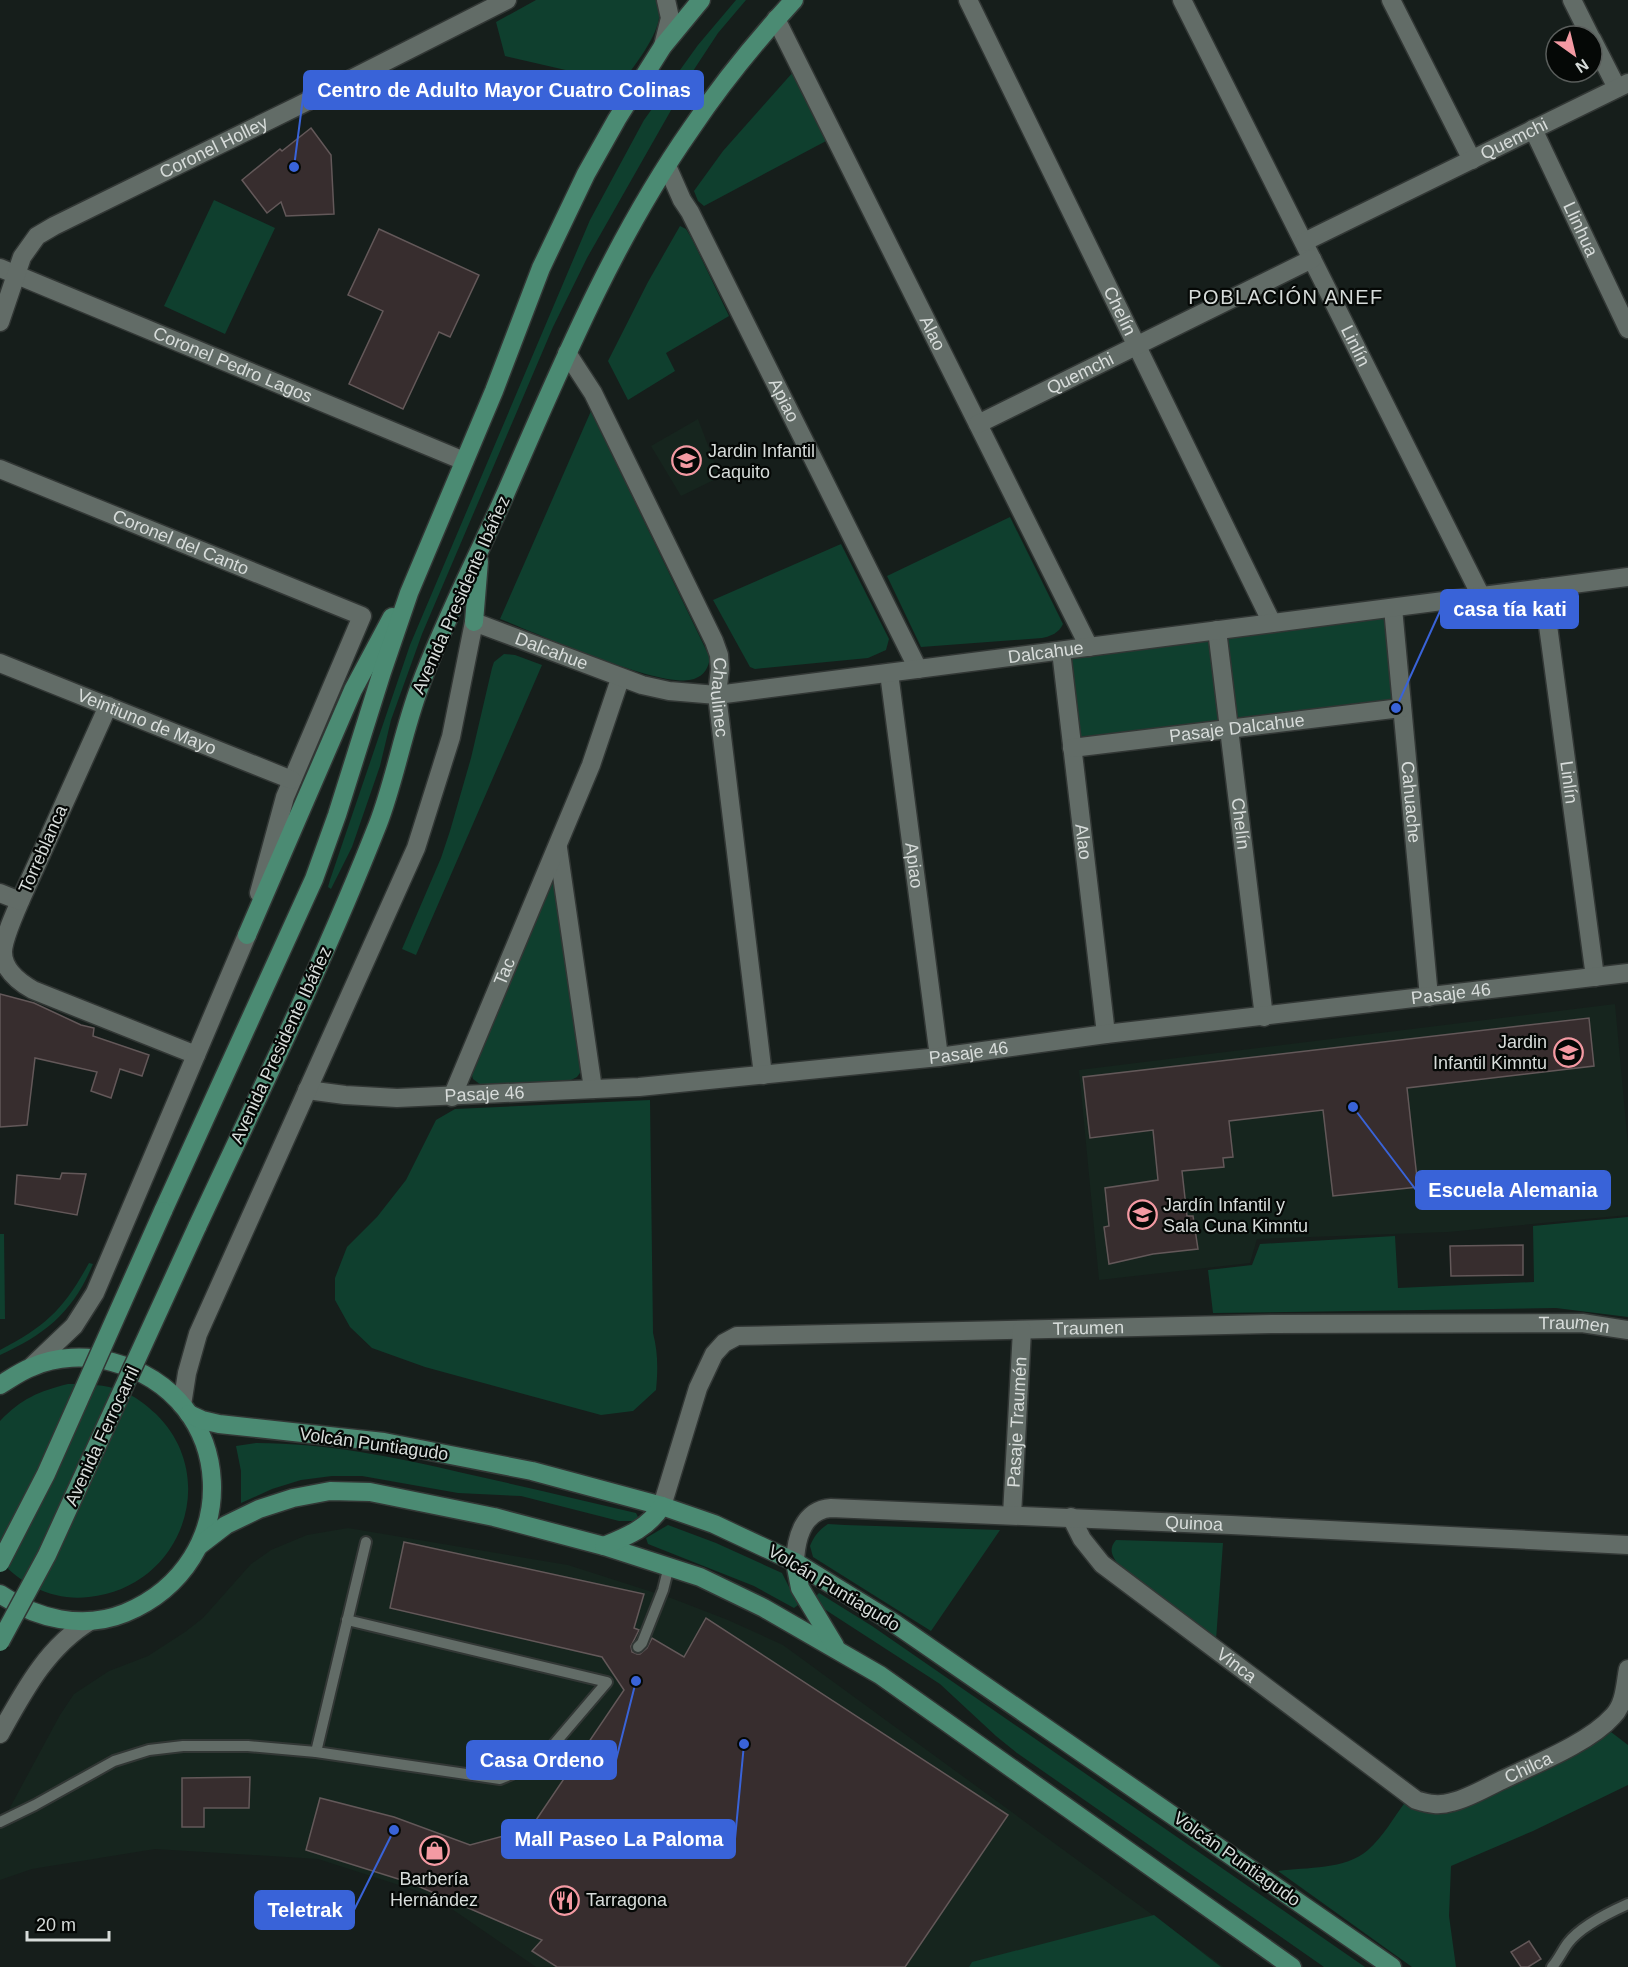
<svg xmlns="http://www.w3.org/2000/svg" width="1628" height="1967" font-family="Arial,sans-serif">
	<style>
		.built { fill: #16251e }
		.green { fill: #0f3f2e }
		.building { fill: #372d2e; stroke: #635859; stroke-width: 1.5 }
		.lines { fill: none; stroke-linecap: round; stroke-linejoin: round }
		.lane-casing { stroke: #323735; stroke-width: 14 }
		.street-casing { stroke: #323735; stroke-width: 21 }
		.secondary-casing { stroke: #323735; stroke-width: 21 }
		.primary-casing { stroke: #323735; stroke-width: 21 }
		.lane { stroke: #626c67; stroke-width: 10 }
		.street { stroke: #626c67; stroke-width: 18 }
		.secondary { stroke: #626c67; stroke-width: 18 }
		.primary { stroke: #4b8b73; stroke-width: 18 }
		.primary-bridge-casing { stroke: #323735; stroke-width: 21; stroke-linecap: butt }
		.primary-bridge { stroke: #4b8b73; stroke-width: 18 }
		.labels { text-anchor: middle; stroke-width: 4.5; stroke-linejoin: round; paint-order: stroke }
		.street-label { font-size: 18px; fill: #d7dcda; stroke: #050806 }
		.poi-label { font-size: 18px; fill: #d7dcda; stroke: #050806; text-anchor: start }
		.neighbourhood-label { font-size: 20px; letter-spacing: 1.5px; fill: #d7dcda; stroke: #050806 }
		.leader { fill: none; stroke: #3963d8; stroke-width: 2 }
		.callout-dot { fill: #3963d8; stroke: #050806; stroke-width: 2 }
		.callout { fill: #3963d8; stroke: #3963d8; stroke-width: 2 }
		.callout-label { font-size: 20px; text-anchor: middle; font-weight: bold; fill: #fff }
	</style>
	<rect width="100%" height="100%" fill="#161e1b"/>
	<!-- built -->
	<g class="built">
		<path d="M 698,419 L 720,477 L 681,496 L 651,446 Z"/>
		<path d="M 1615,1004 L 1628,1145 L 1628,1215 L 1448,1232 L 1257,1239 L 1250,1263 L 1099,1280 L 1079,1070 Z"/>
		<path d="M 348,1528 L 568,1565 L 671,1598 L 728,1620 L 783,1645 L 1224,1967 L 536,1967 L 433,1896 L 318,1859 L 155,1849 L 32,1869 L 0,1880 L 0,1826 L 60,1715 L 74,1694 L 109,1671 L 148,1656 L 185,1632 L 203,1618 L 251,1564 L 271,1550 L 307,1535 Z"/>
	</g>
	<!-- green -->
	<g class="green">
		<path d="M 536,0 L 656,0 C 671,22 635,64 622,83 L 505,56 L 496,22 Z"/>
		<path d="M 736,0 L 746,0 L 718,33 L 695,68 L 587,258 L 553,327 L 422,634 L 391,720 L 380,766 L 352,847 L 331,889 L 328,887 L 330,880 L 410,645 L 590,220 L 644,120 L 698,45 Z"/>
		<path d="M 794,71 L 826,141 L 704,206 L 698,201 L 694,191 L 723,151 Z"/>
		<path d="M 214,200 L 275,228 L 225,334 L 164,306 Z"/>
		<path d="M 680,226 L 686,229 L 692,239 L 729,316 L 666,353 L 675,371 L 628,400 L 608,361 L 648,282 Z"/>
		<path d="M 591,411 L 710,658 C 708,668 705,675 694,679 C 662,690 537,633 500,619 Z"/>
		<path d="M 1010,517 L 1063,624 C 1059,633 1051,636 1042,638 L 921,647 L 887,576 Z"/>
		<path d="M 841,544 L 889,639 L 886,650 L 868,658 L 755,669 L 750,667 L 713,600 Z"/>
		<path d="M 1386,615 L 1396,705 L 1078,743 L 1068,656 Z"/>
		<path d="M 504,654 L 515,655 L 542,665 L 416,955 L 402,949 L 441,858 L 450,831 L 471,758 L 492,668 L 494,662 Z"/>
		<path d="M 555,879 L 582,1070 L 577,1077 L 571,1080 L 481,1085 L 473,1079 L 470,1069 L 548,886 Z"/>
		<path d="M 650,1100 L 653,1333 C 658,1352 658,1370 656,1390 L 633,1411 L 601,1415 L 425,1367 L 372,1348 L 350,1327 L 335,1300 L 335,1278 L 347,1247 L 377,1217 L 406,1180 L 436,1120 L 455,1109 Z"/>
		<path d="M 1628,1217 L 1628,1317 L 1556,1308 L 1213,1313 L 1208,1270 L 1252,1265 L 1260,1244 L 1395,1236 L 1398,1288 L 1534,1282 L 1533,1226 Z"/>
		<path d="M 0,1234 L 4,1234 L 5,1319 L 0,1319 Z"/>
		<path d="M 89,1263 L 93,1264 C 73,1312 46,1334 0,1355 L 0,1350 C 46,1326 64,1309 89,1263 Z"/>
		<path d="M 68,1384 C 87,1384 105,1384 122,1391 C 135,1396 146,1405 156,1414 C 222,1479 180,1588 89,1597 C 54,1601 24,1586 0,1561 L 0,1421 C 21,1399 39,1391 68,1384 Z"/>
		<path d="M 256,1443 C 326,1443 395,1457 463,1473 C 521,1486 578,1499 636,1513 L 638,1517 L 634,1521 L 619,1521 L 521,1496 L 458,1493 L 362,1476 L 332,1476 L 301,1480 L 272,1489 L 241,1503 L 241,1471 L 236,1446 Z"/>
		<path d="M 828,1524 L 845,1525 L 1000,1530 L 931,1631 L 813,1557 L 810,1546 C 814,1536 819,1530 828,1524 Z"/>
		<path d="M 668,1525 L 716,1543 L 782,1573 L 798,1605 L 794,1608 L 754,1586 L 648,1544 L 646,1538 Z"/>
		<path d="M 1116,1540 L 1223,1543 L 1216,1640 L 1117,1563 C 1111,1554 1109,1548 1116,1540 Z"/>
		<path d="M 819,1593 L 872,1626 L 1365,1967 L 1324,1967 L 1017,1753 L 996,1736 L 940,1684 L 818,1605 L 815,1597 Z"/>
		<path d="M 1611,1732 L 1628,1745 L 1628,1785 L 1533,1831 L 1451,1866 L 1449,1916 L 1456,1967 L 1412,1967 L 1278,1871 C 1307,1867 1345,1870 1368,1850 C 1383,1837 1394,1817 1406,1801 L 1423,1811 L 1438,1813 L 1458,1809 L 1556,1763 Z"/>
		<path d="M 1154,1915 L 1221,1967 L 969,1967 L 972,1962 Z"/>
	</g>
	<!-- building -->
	<g class="building">
		<path d="M 311,128 L 331,155 L 334,214 L 286,216 L 281,202 L 267,213 L 242,180 L 280,149 L 282,151 Z"/>
		<path d="M 379,229 L 479,275 L 450,337 L 439,332 L 403,409 L 349,384 L 383,311 L 348,295 Z"/>
		<path d="M 0,994 L 34,1003 L 81,1025 L 94,1028 L 93,1036 L 149,1055 L 142,1076 L 120,1069 L 111,1098 L 91,1091 L 97,1072 L 35,1058 L 27,1125 L 0,1127 Z"/>
		<path d="M 1589,1018 L 1594,1066 L 1407,1088 L 1418,1187 L 1333,1196 L 1323,1110 L 1229,1121 L 1233,1157 L 1223,1158 L 1224,1167 L 1182,1171 L 1187,1216 L 1193,1216 L 1198,1249 L 1153,1254 L 1109,1264 L 1104,1227 L 1109,1226 L 1105,1188 L 1158,1180 L 1153,1130 L 1090,1138 L 1083,1077 Z"/>
		<path d="M 62,1173 L 86,1174 L 77,1215 L 15,1204 L 17,1175 L 60,1179 Z"/>
		<path d="M 1523,1245 L 1523,1275 L 1451,1276 L 1450,1246 Z"/>
		<path d="M 404,1542 L 644,1594 L 634,1628 L 639,1630 L 631,1646 L 632,1652 L 637,1654 L 640,1654 L 647,1648 L 652,1638 L 684,1657 L 706,1618 L 1008,1815 L 905,1967 L 557,1967 L 532,1951 L 542,1940 L 411,1883 L 306,1850 L 320,1798 L 394,1817 L 470,1845 L 530,1829 L 624,1690 L 602,1657 L 390,1608 Z"/>
		<path d="M 250,1777 L 249,1808 L 204,1808 L 204,1827 L 182,1827 L 182,1778 Z"/>
		<path d="M 1529,1941 L 1541,1959 L 1528,1967 L 1521,1967 L 1511,1952 Z"/>
	</g>
	<g class="lines">
		<defs>
			<g id="lane">
				<path d="M 638,1647 L 642,1643 L 663,1590 L 669,1566"/>
				<path d="M 316,1752 L 366,1542"/>
				<path d="M 0,1822 L 35,1805 L 114,1761 L 149,1750 L 183,1746 L 248,1746 L 316,1752 L 500,1779 L 538,1763 L 607,1682 L 347,1620"/>
				<path d="M 1552,1967 C 1559,1959 1562,1951 1568,1943 C 1580,1927 1610,1912 1628,1904"/>
			</g>
			<g id="street">
				<path id="s1" d="M 968,0 L 1272,623"/>
				<path id="s2" d="M 1182,0 L 1481,596"/>
				<path d="M 1391,0 L 1472,160"/>
				<path d="M 1572,0 L 1590,36"/>
				<path id="s3" d="M 776,19 L 1089,647"/>
				<path d="M 1592,39 L 1617,88"/>
				<path d="M 663,46 L 670,18 L 666,0"/>
				<path id="s4" d="M 1533,129 L 1628,329"/>
				<path id="s5" d="M 667,166 L 682,200 L 690,212 L 918,669"/>
				<path id="s6" d="M 1304,242 L 1628,83"/>
				<path id="s7" d="M 0,268 L 464,461"/>
				<path id="s8" d="M 0,322 L 22,257 L 37,236 L 54,226 L 298,106 L 507,0"/>
				<path id="s9" d="M 567,353 L 593,393 L 714,641 L 719,655 L 720,669 L 717,695 L 763,1075"/>
				<path id="s10" d="M 978,424 L 1312,259"/>
				<path id="s11" d="M 0,469 L 362,616 L 285,797 L 259,893"/>
				<path id="s12" d="M 1543,588 L 1595,977"/>
				<path id="s13" d="M 1393,608 L 1429,997"/>
				<path id="s14" d="M 1217,630 L 1264,1017"/>
				<path id="s15" d="M 1061,651 L 1106,1034"/>
				<path id="s16" d="M 0,663 L 292,780"/>
				<path id="s17" d="M 889,673 L 939,1057"/>
				<path d="M 108,706 C 82,764 56,821 30,879 C 23,895 3,936 3,952 C 3,970 19,982 33,990 L 196,1055"/>
				<path id="s18" d="M 1072,748 L 1401,708"/>
				<path d="M 558,848 L 593,1089"/>
				<path d="M 0,893 L 20,901"/>
				<path id="s19" d="M 307,1090 L 345,1095 L 397,1098 L 639,1087 L 939,1057 L 1106,1034 L 1628,973"/>
				<path id="s20" d="M 452,1097 L 591,765 L 620,679"/>
				<path id="s21" d="M 662,1506 L 698,1388 L 714,1354 L 724,1343 L 737,1336 L 1271,1324 L 1582,1323 L 1628,1330"/>
				<path id="s22" d="M 1012,1515 L 1022,1330"/>
				<path id="s23" d="M 1071,1517 L 1082,1539 L 1102,1564 L 1416,1800 C 1429,1804 1439,1806 1452,1802 C 1469,1798 1487,1787 1502,1780 C 1535,1764 1589,1743 1613,1716 C 1625,1704 1625,1684 1628,1669"/>
				<path id="s24" d="M 795,1562 C 796,1538 803,1510 831,1508 L 1231,1525 L 1628,1545"/>
			</g>
			<g id="secondary">
				<path d="M 32,1366 L 74,1326 L 95,1293 L 247,935"/>
				<path id="s25" d="M 182,1405 L 187,1373 L 198,1334 L 416,848 L 451,737 L 474,622 L 642,685 L 669,691 L 717,695 L 1628,577"/>
				<path d="M 0,1734 C 24,1691 47,1647 90,1621"/>
			</g>
			<g id="primary">
				<path d="M 474,622 L 479,561"/>
				<path d="M 247,935 L 353,690 L 392,617"/>
				<path d="M 163,1211 L 314,879 L 337,815 L 382,672 L 409,593 L 494,391 L 541,268 L 586,174 L 617,119 L 663,46 L 701,0"/>
				<path d="M 197,1227 C 259,1094 324,961 378,824 C 395,780 403,731 420,686 C 444,621 476,560 504,497 C 559,371 612,242 691,129 C 722,83 757,40 794,0"/>
				<path d="M 0,1385 C 10,1379 21,1371 32,1367 C 56,1356 87,1355 112,1362 C 240,1396 246,1563 125,1613 C 83,1630 36,1619 0,1594"/>
				<path d="M 189,1414 L 202,1420 L 219,1424 L 384,1442 L 532,1471 L 662,1506 L 714,1524 L 795,1562 L 894,1623 L 1392,1967"/>
				<path d="M 200,1545 L 226,1525 L 259,1509 L 293,1498 L 330,1491 L 370,1492 L 494,1517 L 604,1546 L 700,1577 L 764,1608 L 880,1675 L 1292,1967"/>
				<path d="M 604,1546 C 628,1536 648,1528 662,1506"/>
				<path d="M 795,1562 L 800,1588 L 835,1646"/>
			</g>
		</defs>
		<!-- lane casing -->
		<use href="#lane" class="lane-casing"/>
		<!-- street casing -->
		<use href="#street" class="street-casing"/>
		<!-- secondary casing -->
		<use href="#secondary" class="secondary-casing"/>
		<!-- primary casing -->
		<use href="#primary" class="primary-casing"/>
		<!-- lane -->
		<use href="#lane" class="lane"/>
		<!-- street -->
		<use href="#street" class="street"/>
		<!-- secondary -->
		<use href="#secondary" class="secondary"/>
		<!-- primary -->
		<use href="#primary" class="primary"/>
		<defs>
			<g id="primary-bridge">
				<path d="M 0,1563 L 46,1474 L 163,1211"/>
				<path d="M 0,1642 L 47,1555 L 197,1227"/>
			</g>
		</defs>
		<!-- primary-bridge casing -->
		<use href="#primary-bridge" class="primary-bridge-casing"/>
		<!-- primary-bridge -->
		<use href="#primary-bridge" class="primary-bridge"/>
	</g>
	<!-- icons -->
	<defs>
		<symbol id="school-ring" viewBox="-11 -11 22 22"><circle r="9.5" fill="#050806" stroke="#f49aa3" stroke-width="1.5"/><path d="M0-5L7-2L0 1L-7-2ZM-4 1L0 2.5L4 1V4Q0 6-4 4Z" fill="#f49aa3"/></symbol>
		<symbol id="shop-ring" viewBox="-11 -11 22 22"><circle r="9.5" fill="#050806" stroke="#f49aa3" stroke-width="1.5"/><path d="M-5-2.5h2.3a2.7 3.5 0 0 1 5.4 0H5L5.5 6h-11ZM-1.5-2.5h3a1.5 2.3 0 0 0-3 0Z" fill="#f49aa3"/></symbol>
		<symbol id="restaurant-ring" viewBox="-11 -11 22 22"><circle r="9.5" fill="#050806" stroke="#f49aa3" stroke-width="1.5"/><path d="M-5-6h1v4h1v-4h1v4h1v-4h1v5L-1.5 .5V6h-2V.5L-5-1ZM5-6V6H3V1.5H1.5Q1.5-4 5-6Z" fill="#f49aa3"/></symbol>
	</defs>
	<g fill-rule="evenodd">
		<use href="#school-ring" x="670" y="444" width="33" height="33"/>
		<use href="#school-ring" x="1552" y="1036" width="33" height="33"/>
		<use href="#school-ring" x="1126" y="1198" width="33" height="33"/>
		<use href="#shop-ring" x="418" y="1834" width="33" height="33"/>
		<use href="#restaurant-ring" x="548" y="1884" width="33" height="33"/>
	</g>
	<g class="labels">
		<!-- street labels -->
		<g class="street-label">
			<text dy="6" stroke="none"><textPath href="#s6" startOffset="234">Quemchi</textPath></text>
			<text dy="6" stroke="none"><textPath href="#s8" startOffset="292">Coronel Holley</textPath></text>
			<text dy="6" stroke="none"><textPath href="#s4" startOffset="111">Llinhua</textPath></text>
			<text dy="6" stroke="none"><textPath href="#s1" startOffset="346">Chelín</textPath></text>
			<text dy="6" stroke="none"><textPath href="#s3" startOffset="351">Alao</textPath></text>
			<text dy="6" stroke="none"><textPath href="#s2" startOffset="387">Linlín</textPath></text>
			<text dy="6" stroke="none"><textPath href="#s7" startOffset="252">Coronel Pedro Lagos</textPath></text>
			<text dy="6" stroke="none"><textPath href="#s10" startOffset="114">Quemchi</textPath></text>
			<text dy="6" stroke="none"><textPath href="#s5" startOffset="262">Apiao</textPath></text>
			<text dy="6" stroke="none"><textPath href="#s11" startOffset="195">Coronel del Canto</textPath></text>
			<text transform="translate(461 595) rotate(-66)" y="6">Avenida Presidente Ibáñez</text>
			<text dy="6" stroke="none"><textPath href="#s25" startOffset="922">Dalcahue</textPath></text>
			<text dy="6" stroke="none"><textPath href="#s25" startOffset="1426">Dalcahue</textPath></text>
			<text dy="6" stroke="none"><textPath href="#s9" startOffset="381">Chaulinec</textPath></text>
			<text dy="6" stroke="none"><textPath href="#s16" startOffset="158">Veintiuno de Mayo</textPath></text>
			<text dy="6" stroke="none"><textPath href="#s18" startOffset="166">Pasaje Dalcahue</textPath></text>
			<text dy="6" stroke="none"><textPath href="#s12" startOffset="196">Linlín</textPath></text>
			<text dy="6" stroke="none"><textPath href="#s13" startOffset="195">Cahuache</textPath></text>
			<text dy="6" stroke="none"><textPath href="#s14" startOffset="195">Chelín</textPath></text>
			<text dy="6" stroke="none"><textPath href="#s15" startOffset="192">Alao</textPath></text>
			<text transform="translate(43 849) rotate(-66)" y="6">Torreblanca</text>
			<text dy="6" stroke="none"><textPath href="#s17" startOffset="194">Apiao</textPath></text>
			<text dy="6" stroke="none"><textPath href="#s20" startOffset="136">Tac</textPath></text>
			<text dy="6" stroke="none"><textPath href="#s19" startOffset="1150">Pasaje 46</textPath></text>
			<text transform="translate(281 1045) rotate(-65)" y="6">Avenida Presidente Ibáñez</text>
			<text dy="6" stroke="none"><textPath href="#s19" startOffset="664">Pasaje 46</textPath></text>
			<text dy="6" stroke="none"><textPath href="#s19" startOffset="178">Pasaje 46</textPath></text>
			<text dy="6" stroke="none"><textPath href="#s21" startOffset="1028">Traumen</textPath></text>
			<text dy="6" stroke="none"><textPath href="#s21" startOffset="542">Traumen</textPath></text>
			<text dy="6" stroke="none"><textPath href="#s22" startOffset="93">Pasaje Traumén</textPath></text>
			<text transform="translate(102 1436) rotate(-65)" y="6">Avenida Ferrocarril</text>
			<text transform="translate(374 1444) rotate(8)" y="6">Volcán Puntiagudo</text>
			<text dy="6" stroke="none"><textPath href="#s24" startOffset="435">Quinoa</textPath></text>
			<text transform="translate(834 1588) rotate(31)" y="6">Volcán Puntiagudo</text>
			<text dy="6" stroke="none"><textPath href="#s23" startOffset="225">Vinca</textPath></text>
			<text dy="6" stroke="none"><textPath href="#s23" startOffset="570">Chilca</textPath></text>
			<text transform="translate(1237 1859) rotate(35)" y="6">Volcán Puntiagudo</text>
		</g>
		<!-- poi labels -->
		<g class="poi-label">
			<text x="708" y="457">Jardin Infantil<tspan x="708" dy="21">Caquito</tspan></text>
			<text x="1547" y="1048" text-anchor="end">Jardin<tspan x="1547" dy="21">Infantil Kimntu</tspan></text>
			<text x="1163" y="1211">Jardín Infantil y<tspan x="1163" dy="21">Sala Cuna Kimntu</tspan></text>
			<text x="434" y="1885" text-anchor="middle">Barbería<tspan x="434" dy="21">Hernández</tspan></text>
			<text x="586" y="1906">Tarragona</text>
		</g>
		<!-- neighbourhood labels -->
		<g class="neighbourhood-label">
			<text x="1286" y="304">POBLACIÓN ANEF</text>
		</g>
	</g>
	<!-- callouts -->
	<path class="leader" d="M294 167L304 90M1396 708L1441 609M1353 1107L1416 1190M636 1681L616 1760M744 1744L735 1839M394 1830L354 1910"/>
	<g class="callout-dot">
		<circle cx="294" cy="167" r="6"/>
		<circle cx="1396" cy="708" r="6"/>
		<circle cx="1353" cy="1107" r="6"/>
		<circle cx="636" cy="1681" r="6"/>
		<circle cx="744" cy="1744" r="6"/>
		<circle cx="394" cy="1830" r="6"/>
	</g>
	<g class="callout">
		<rect x="304" y="71" width="399" height="38" rx="6"/>
		<rect x="1441" y="590" width="137" height="38" rx="6"/>
		<rect x="1416" y="1171" width="194" height="38" rx="6"/>
		<rect x="467" y="1741" width="149" height="38" rx="6"/>
		<rect x="502" y="1820" width="233" height="38" rx="6"/>
		<rect x="255" y="1891" width="99" height="38" rx="6"/>
	</g>
	<g class="callout-label">
		<text x="504" y="97">Centro de Adulto Mayor Cuatro Colinas</text>
		<text x="1510" y="616">casa tía kati</text>
		<text x="1513" y="1197">Escuela Alemania</text>
		<text x="542" y="1767">Casa Ordeno</text>
		<text x="619" y="1846">Mall Paseo La Paloma</text>
		<text x="305" y="1917">Teletrak</text>
	</g>
	<!-- north arrow -->
	<g transform="translate(1574 54) rotate(146)"><circle r="28" fill="#050806" stroke="#595d5b" stroke-width="1.5"/>
	<path d="M0-4.5L10 22L0 15L-10 22Z" fill="#f49aa3"/>
	<text y="-9" font-size="16" font-weight="bold" text-anchor="middle" fill="#d7dcda">N</text>
	</g>
	<!-- scale -->
	<path d="M27 1931v9h82v-9" fill="none" stroke="#d7dcda" stroke-width="3"/>
	<text x="36" y="1931" font-size="18" fill="#d7dcda" stroke="#050806" stroke-width="4.5" paint-order="stroke">20 m</text>
</svg>
